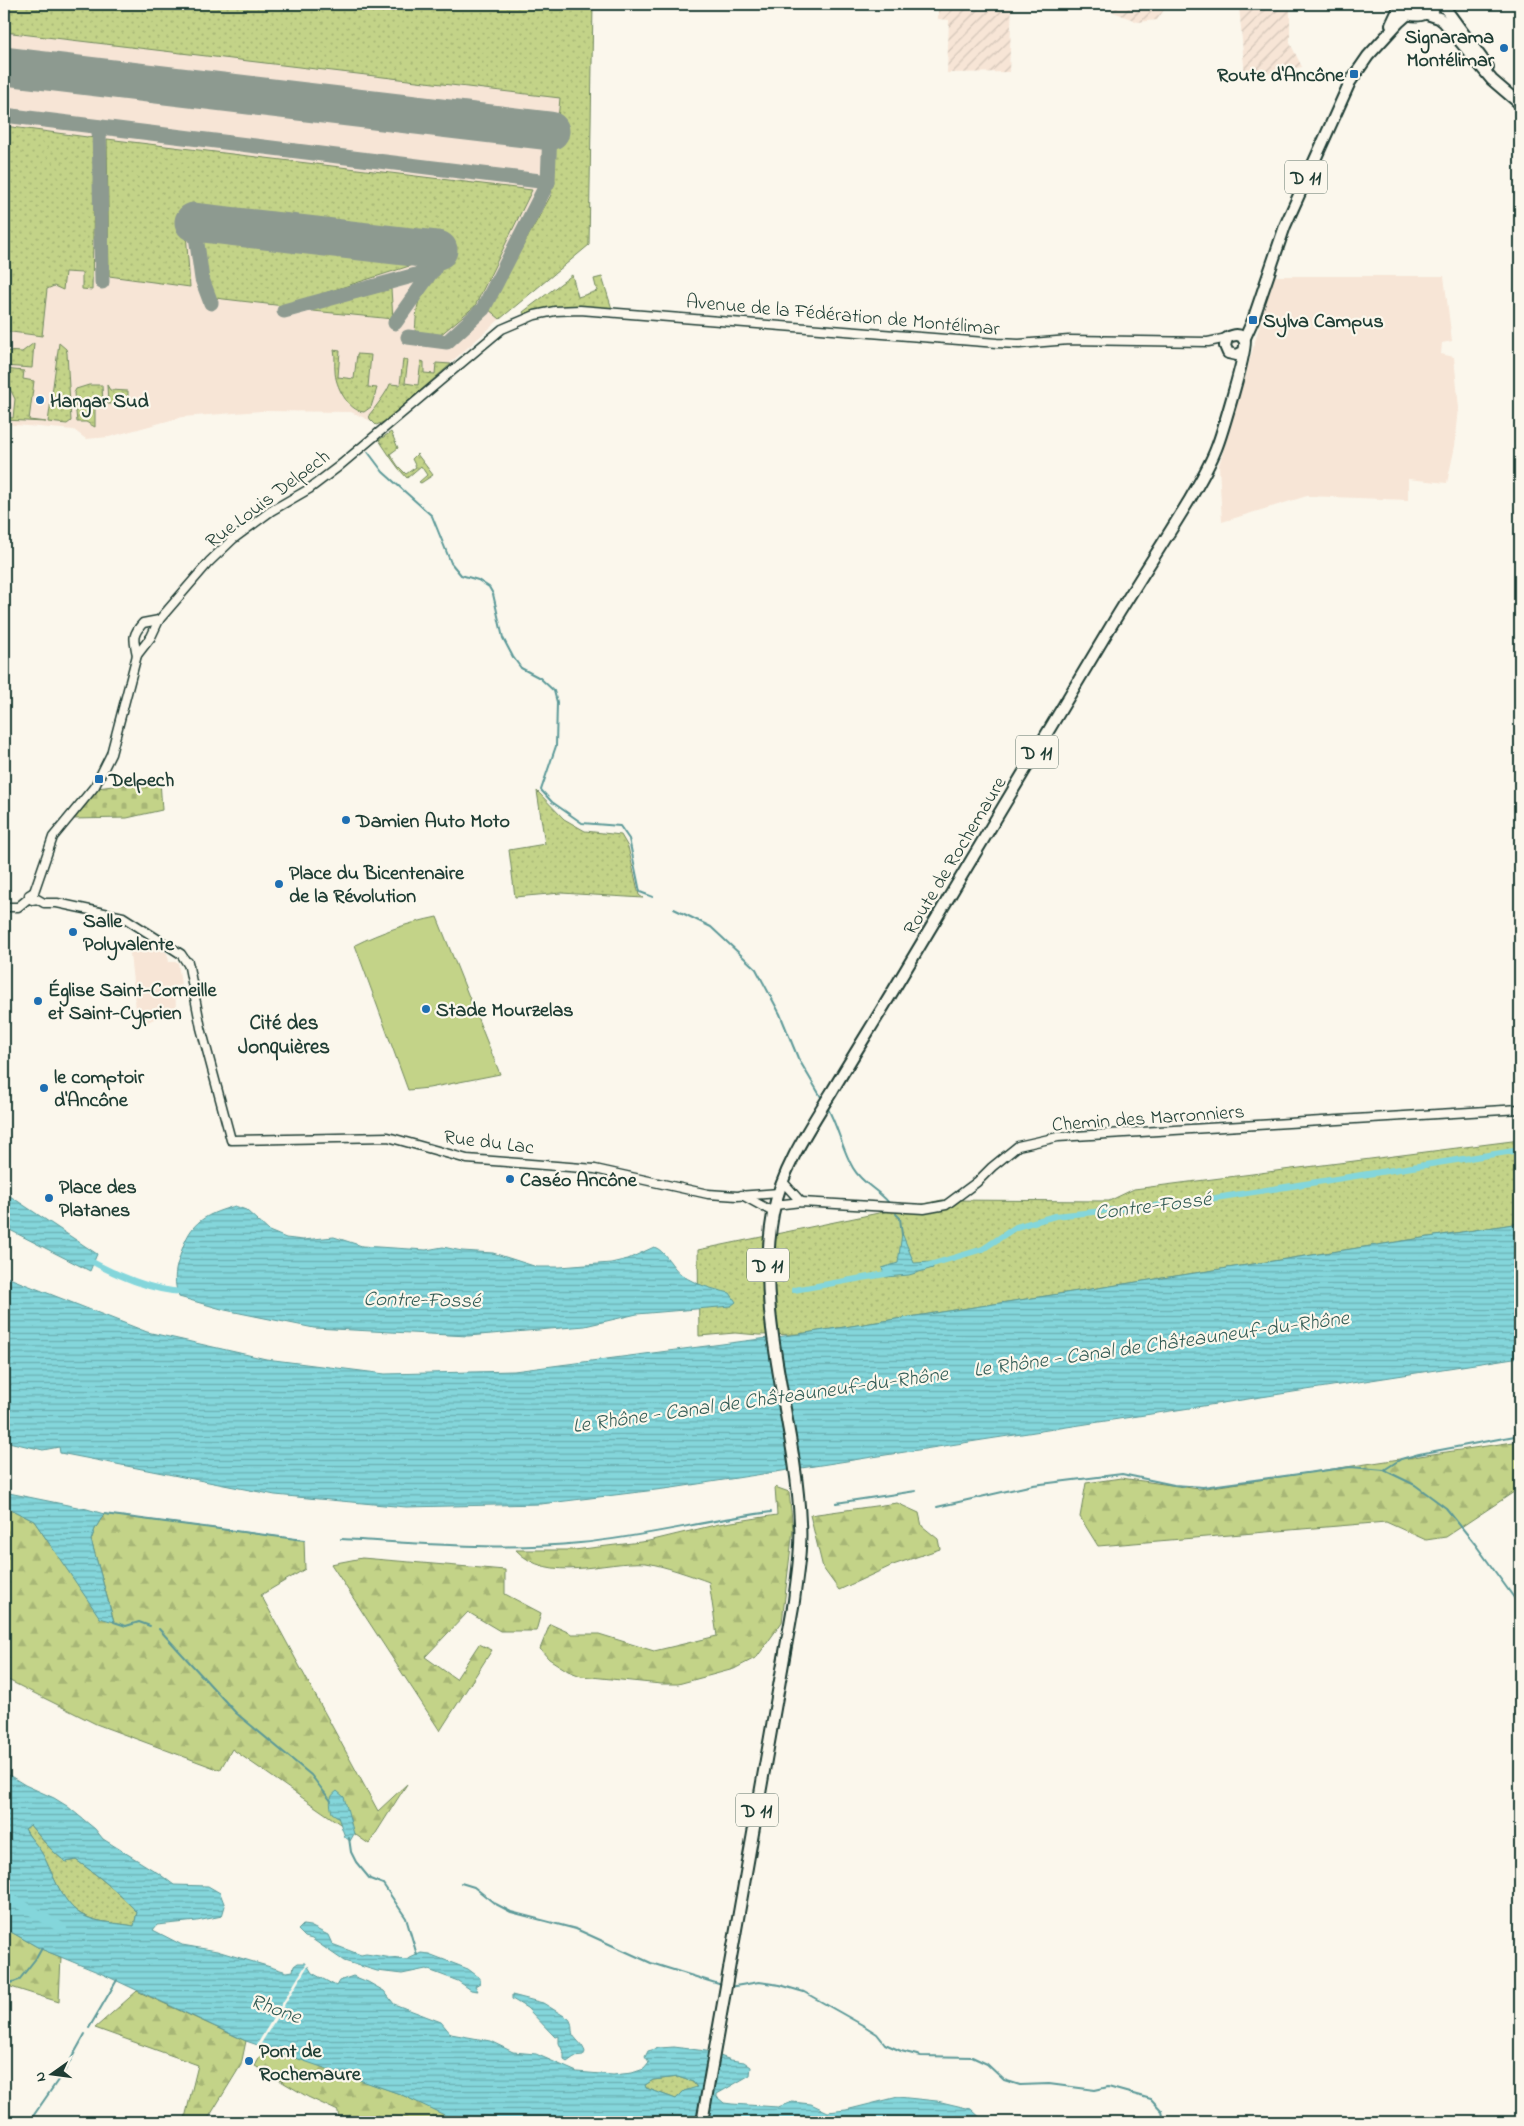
<svg xmlns="http://www.w3.org/2000/svg" width="1524" height="2126" font-family="'Indie Flower',sans-serif">
	<style>
		.built { fill: #f7e5d6 }
		.industrial { fill: url(#industrial-furrows) }
		.grass { fill: url(#grass-dots); stroke: #71885e }
		.forest { fill: url(#forest-firs); stroke: #71885e }
		.cemetery { fill: url(#cemetery-stones); stroke: #71885e }
		.pitch { fill: #c3d388; stroke: #71885e }
		.water { fill: url(#water-rules); stroke: #5c9998; fill-rule: evenodd }
		.pier { fill: #fbf7ec }
		.lines { fill: none; stroke-linecap: round; stroke-linejoin: round }
		.stream { stroke: #5c9998; stroke-width: 2 }
		.canal { stroke: #84d6db; stroke-width: 6 }
		.river { stroke: #84d6db; stroke-width: 10 }
		.taxiway { stroke: #8d9a90; stroke-width: 15 }
		.runway { stroke: #8d9a90; stroke-width: 39 }
		.tertiary-casing { stroke: #1f3d34; stroke-width: 11 }
		.primary-casing { stroke: #1f3d34; stroke-width: 14 }
		.tertiary { stroke: #fbf7ec; stroke-width: 8 }
		.primary { stroke: #fbf7ec; stroke-width: 10 }
		.poi-dot { fill: #1f6fb2; stroke: #fbf7ec; stroke-width: 2 }
		.labels { text-anchor: middle; stroke-width: 4.5; stroke-linejoin: round; paint-order: stroke }
		.shield { fill: #fbf7ec; stroke: #61756b; stroke-width: 1 }
		.shield-label { font-size: 19px; font-weight: bold; fill: #1f3d34 }
		.poi-label { font-size: 20px; font-weight: bold; fill: #1f3d34; stroke: #fbf7ec; text-anchor: start }
		.street-label { font-size: 20px; fill: #1f3d34; stroke: #fbf7ec }
		.neighbourhood-label { font-size: 21px; font-weight: bold; fill: #1f3d34; stroke: #fbf7ec }
		.water-label { font-size: 21px; font-style: italic; fill: #335c55; stroke: #fbf7ec }
	</style>
	<defs>
		<pattern id="industrial-furrows" width="10" height="10" patternUnits="userSpaceOnUse" patternTransform="scale(1.25)"><rect width="10" height="10" fill="#f7e5d6"/><path d="M-1 1l2-2M0 10L10 0M9 11l2-2" fill="none" stroke="#d3c5b8"/></pattern>
		<pattern id="grass-dots" width="8" height="8" patternUnits="userSpaceOnUse" patternTransform="scale(1.25)"><rect width="8" height="8" fill="#c3d388"/><path d="M2 2h.1M6 6h.1" fill="none" stroke="#a7b676" stroke-width="1.8" stroke-linecap="round"/></pattern>
		<pattern id="forest-firs" width="22" height="20" patternUnits="userSpaceOnUse" patternTransform="scale(1.25)"><rect width="22" height="20" fill="#c3d388"/><path d="M5 1l3.5 6h-7zM16 11l3.5 6h-7z" fill="#a7b676"/></pattern>
		<pattern id="cemetery-stones" width="16" height="16" patternUnits="userSpaceOnUse" patternTransform="scale(1.25)"><rect width="16" height="16" fill="#c3d388"/><path d="M2 7V4a2 2 0 0 1 4 0v3zM10 15v-3a2 2 0 0 1 4 0v3z" fill="#a7b676"/></pattern>
		<pattern id="water-rules" width="6" height="5" patternUnits="userSpaceOnUse" patternTransform="scale(1.25)"><rect width="6" height="5" fill="#84d6db"/><path d="M0 2.5h6" fill="none" stroke="#6bafb2"/></pattern>
	</defs>
	<rect width="100%" height="100%" fill="#fbf7ec"/>
	<filter id="ink" filterUnits="userSpaceOnUse"><feTurbulence type="fractalNoise" baseFrequency=".02" numOctaves="2"/><feDisplacementMap in="SourceGraphic" scale="10" xChannelSelector="R" yChannelSelector="G"/><feConvolveMatrix kernelMatrix="1 2 1 2 8 2 1 2 1" color-interpolation-filters="sRGB"/></filter>
	<g filter="url(#ink)">
		<!-- built -->
		<g class="built">
			<path d="M 4,4 L 593,4 L 589,245 L 500,319 L 380,425 L 351,412 L 261,411 L 182,417 L 109,437 L 86,439 L 74,430 L 4,424 Z"/>
			<path d="M 1274,276 L 1444,276 L 1452,341 L 1442,343 L 1441,354 L 1454,357 L 1459,408 L 1455,446 L 1447,483 L 1408,479 L 1408,500 L 1307,496 L 1222,522 L 1219,465 Z"/>
			<path d="M 129,945 L 155,946 L 167,953 L 169,962 L 178,962 L 181,985 L 175,986 L 176,1008 L 138,1027 Z"/>
		</g>
		<!-- industrial -->
		<g class="industrial">
			<path d="M 938,4 L 1012,4 L 1009,72 L 947,73 L 949,20 L 938,19 Z"/>
			<path d="M 1094,4 L 1186,4 L 1166,7 L 1157,20 L 1138,22 Z"/>
			<path d="M 1239,4 L 1290,4 L 1290,43 L 1302,67 L 1245,78 Z"/>
		</g>
		<!-- grass -->
		<g class="grass">
			<path d="M 4,4 L 593,4 L 589,245 L 500,319 L 488,309 L 551,195 L 560,98 L 4,32 Z"/>
			<path d="M 4,126 L 95,138 L 92,290 L 82,289 L 82,273 L 65,272 L 63,290 L 54,286 L 47,289 L 42,336 L 4,331 Z"/>
			<path d="M 107,139 L 532,190 L 475,306 L 439,336 L 415,332 C 416,322 416,310 419,300 C 425,279 449,271 444,242 L 435,236 L 188,209 L 186,232 L 190,287 L 109,276 Z"/>
			<path d="M 202,236 L 421,256 L 422,262 L 284,306 L 215,298 L 206,270 Z"/>
			<path d="M 572,275 L 578,297 L 597,291 L 594,279 L 602,277 L 612,309 C 581,307 554,306 524,314 L 523,312 Z"/>
			<path d="M 391,289 L 393,319 L 303,310 Z"/>
			<path d="M 34,343 L 32,368 L 4,366 L 4,351 L 22,352 Z"/>
			<path d="M 59,343 L 66,349 L 67,353 L 71,421 L 67,424 L 48,422 Z"/>
			<path d="M 334,350 L 340,351 L 338,377 L 354,379 L 357,354 L 371,355 L 368,387 L 377,388 L 371,407 L 364,412 C 348,411 335,385 335,371 C 334,363 336,358 334,350 Z"/>
			<path d="M 403,359 L 408,360 L 405,383 L 418,385 L 421,361 L 424,362 L 424,373 L 435,374 L 436,363 L 451,364 L 384,422 L 376,425 L 370,419 L 369,415 C 375,408 388,391 390,384 L 400,385 Z"/>
			<path d="M 4,369 L 24,371 L 23,379 L 34,381 L 29,420 L 46,422 L 4,420 L 4,417 L 13,418 L 15,399 L 4,377 Z"/>
			<path d="M 102,385 L 103,406 L 95,407 L 95,427 L 86,422 L 77,422 L 74,393 L 76,389 L 89,385 Z"/>
			<path d="M 107,385 L 110,390 L 128,391 L 128,407 L 117,408 L 115,404 L 108,404 Z"/>
			<path d="M 391,432 L 398,448 L 390,454 L 398,466 L 406,474 L 416,467 L 412,459 L 417,454 L 433,475 L 421,483 L 419,482 L 427,475 L 421,466 L 407,478 C 396,467 388,453 379,440 Z"/>
			<path d="M 537,791 L 564,819 L 585,831 L 621,835 L 628,847 L 639,895 L 643,898 L 561,893 L 515,897 L 509,850 L 545,844 Z"/>
			<path d="M 1520,1140 L 1520,1223 L 799,1334 L 759,1335 L 735,1333 L 699,1336 L 698,1250 L 942,1200 L 1109,1201 L 1134,1189 Z"/>
			<path d="M 30,1825 C 41,1839 52,1852 66,1862 L 76,1860 C 98,1875 118,1893 137,1912 L 134,1926 C 118,1923 99,1923 85,1916 C 63,1907 54,1876 44,1857 C 39,1847 30,1839 25,1829 Z"/>
			<path d="M 678,2077 L 693,2082 L 697,2088 L 684,2091 L 676,2099 L 646,2088 L 645,2085 L 653,2080 Z"/>
		</g>
		<!-- forest -->
		<g class="forest">
			<path d="M 1520,1441 L 1520,1488 L 1446,1537 L 1426,1540 L 1386,1522 L 1098,1546 L 1080,1517 L 1086,1483 L 1121,1478 L 1199,1489 Z"/>
			<path d="M 775,1487 L 789,1492 L 793,1529 L 782,1622 L 757,1657 L 734,1669 L 678,1684 L 661,1684 L 581,1676 L 568,1671 L 549,1659 L 540,1649 L 550,1624 L 572,1634 L 599,1634 L 654,1651 L 717,1636 L 709,1582 C 693,1576 661,1565 646,1563 C 604,1560 549,1585 516,1550 L 574,1550 L 649,1541 L 719,1524 L 777,1515 Z"/>
			<path d="M 897,1503 L 919,1513 L 922,1526 L 938,1539 L 940,1549 L 893,1565 L 839,1590 L 823,1568 L 810,1515 Z"/>
			<path d="M 4,1506 L 34,1521 L 100,1617 L 114,1621 L 91,1540 L 95,1529 L 104,1514 L 304,1540 L 305,1569 L 261,1595 L 378,1811 L 407,1784 L 369,1844 L 232,1749 L 220,1770 L 96,1724 L 4,1678 Z"/>
			<path d="M 362,1558 L 505,1570 L 505,1594 L 541,1613 L 536,1631 L 500,1631 L 468,1612 L 425,1657 L 456,1679 L 479,1644 L 492,1650 L 440,1731 L 331,1564 Z"/>
			<path d="M 4,1928 L 41,1949 L 61,1957 L 59,2002 L 11,1987 L 4,1979 Z"/>
			<path d="M 137,1991 L 246,2041 L 241,2065 L 206,2122 L 184,2122 L 198,2065 L 95,2028 Z"/>
			<path d="M 266,2046 L 400,2094 L 462,2122 L 339,2122 L 338,2111 L 308,2097 L 255,2066 Z"/>
		</g>
		<!-- cemetery -->
		<path class="cemetery" d="M 160,780 L 162,810 L 127,818 L 72,819 L 97,788 Z"/>
		<!-- pitch -->
		<path class="pitch" d="M 437,917 L 500,1074 L 429,1088 L 408,1090 L 355,945 C 381,932 408,923 437,917 Z"/>
		<!-- water -->
		<g class="water">
			<path d="M 4,1192 L 97,1254 L 90,1271 L 4,1227 Z"/>
			<path d="M 235,1206 L 246,1210 L 269,1231 L 286,1238 L 303,1240 L 334,1237 L 362,1246 L 426,1250 L 443,1247 L 462,1251 L 493,1253 L 537,1267 L 560,1267 L 611,1263 L 628,1259 L 654,1247 C 665,1250 672,1268 682,1275 C 696,1285 713,1289 730,1293 L 736,1302 L 731,1306 L 637,1314 L 585,1326 L 468,1336 L 314,1328 L 225,1310 L 179,1297 C 174,1283 174,1273 179,1259 C 189,1224 200,1216 235,1206 Z"/>
			<path d="M 1520,1223 L 1520,1357 L 672,1488 L 541,1504 L 406,1507 L 275,1495 L 60,1453 L 59,1447 L 43,1450 L 4,1441 L 4,1276 L 147,1332 L 266,1359 L 385,1374 L 514,1371 L 799,1334 Z"/>
			<path d="M 902,1233 L 914,1263 L 932,1262 L 933,1268 L 909,1275 L 885,1277 L 882,1268 L 898,1263 Z"/>
			<path d="M 4,1492 L 87,1509 L 104,1514 L 95,1529 L 91,1540 L 114,1622 L 100,1618 L 34,1521 L 4,1506 Z"/>
			<path d="M 4,1772 L 25,1785 L 54,1798 L 67,1806 L 95,1829 L 103,1839 L 158,1873 L 174,1885 L 208,1886 L 220,1893 L 225,1906 L 222,1916 L 197,1921 L 157,1925 L 153,1930 L 182,1945 L 217,1951 L 287,1972 L 293,1971 L 294,1966 L 298,1963 L 306,1963 L 312,1973 L 336,1986 L 339,1981 L 353,1976 L 368,1982 L 384,1991 L 394,2004 L 441,2022 L 451,2034 L 490,2041 L 513,2052 L 536,2054 L 577,2072 L 613,2075 L 632,2073 L 644,2069 L 649,2063 L 645,2057 L 648,2051 L 659,2048 L 674,2047 L 706,2051 L 731,2060 L 744,2062 L 751,2067 L 750,2075 L 717,2094 L 717,2097 L 724,2103 L 732,2104 L 778,2107 L 792,2102 L 811,2104 L 828,2112 L 846,2110 L 898,2097 L 937,2101 L 971,2109 L 985,2122 L 457,2121 L 400,2094 L 246,2041 L 100,1973 L 41,1949 L 4,1928 ZM 30,1825 C 41,1838 52,1852 66,1862 L 76,1860 C 98,1875 119,1893 137,1912 L 134,1926 C 118,1923 98,1923 84,1916 C 63,1906 53,1874 43,1855 C 38,1845 30,1839 25,1829 ZM 678,2077 L 693,2082 L 697,2087 L 684,2091 L 676,2099 L 646,2088 L 645,2085 L 653,2080 Z"/>
			<path d="M 337,1791 L 344,1797 L 354,1834 L 350,1841 L 345,1837 L 338,1817 L 332,1813 C 330,1804 328,1797 337,1791 Z"/>
			<path d="M 303,1925 L 310,1926 L 328,1935 L 332,1944 L 361,1955 L 366,1954 L 406,1960 L 421,1953 L 429,1954 L 468,1969 L 480,1978 L 480,1983 L 475,1986 L 478,1991 L 471,1990 L 458,1981 L 426,1969 L 402,1974 L 377,1971 L 344,1961 L 312,1939 L 305,1937 L 298,1930 Z"/>
			<path d="M 512,1995 L 543,2003 L 569,2019 C 573,2024 571,2029 573,2035 C 577,2041 583,2045 585,2052 L 583,2056 L 574,2057 L 567,2062 L 564,2060 L 564,2054 L 559,2043 L 559,2036 L 555,2037 L 527,2008 L 512,1999 Z"/>
		</g>
		<!-- pier -->
		<path class="pier" d="M 308,1961 L 309,1964 L 259,2047 L 256,2046 Z"/>
		<g class="lines">
			<!-- stream -->
			<g class="stream">
				<path d="M 368,452 L 383,472 L 432,516 L 451,563 L 461,575 L 478,580 L 489,587 L 493,594 L 503,638 L 513,657 L 521,668 L 540,678 L 554,691 L 557,702 L 556,746 L 541,790 L 552,802 L 582,823 L 620,826 L 629,839 L 640,892 L 653,897"/>
				<path d="M 674,909 L 711,927 L 756,969 L 780,1014 L 798,1058 L 821,1097"/>
				<path d="M 827,1107 C 838,1126 842,1149 853,1168 C 863,1185 879,1190 889,1203"/>
				<path d="M 896,1214 L 900,1218 L 902,1235"/>
				<path d="M 1384,1470 L 1415,1485 L 1446,1508 L 1475,1544 L 1520,1606"/>
				<path d="M 836,1503 L 916,1491"/>
				<path d="M 937,1507 L 1033,1485 L 1122,1474 L 1174,1485 L 1203,1487 L 1351,1467 L 1384,1470 L 1401,1459 L 1419,1454 L 1520,1435"/>
				<path d="M 104,1514 L 304,1540"/>
				<path d="M 341,1539 C 420,1543 502,1551 580,1543 C 645,1537 707,1520 771,1512"/>
				<path d="M 114,1622 L 126,1626 L 139,1622 L 150,1626"/>
				<path d="M 159,1629 L 236,1713 L 311,1775 L 331,1801"/>
				<path d="M 349,1838 L 351,1852 L 356,1862 L 370,1879 L 383,1884 L 406,1918 L 417,1955"/>
				<path d="M 461,1883 L 474,1887 L 494,1903 L 511,1912 L 576,1929 L 651,1963 L 722,1985"/>
				<path d="M 4,1985 L 19,1980 L 37,1957 L 42,1948"/>
				<path d="M 729,1987 L 759,1982 L 780,1985 L 804,1992 L 866,2027 L 877,2034 L 885,2044 L 901,2051 L 921,2056 L 972,2057 L 987,2064 L 1004,2080 L 1020,2085 L 1049,2084 L 1095,2090 L 1108,2087 L 1151,2099 L 1162,2111 L 1164,2122"/>
				<path d="M 89,2028 L 117,1980"/>
				<path d="M 29,2122 L 65,2070 L 85,2034"/>
			</g>
			<!-- canal -->
			<g class="canal">
				<path d="M 87,1259 C 114,1274 154,1292 185,1292"/>
				<path d="M 926,1266 L 983,1249 L 1016,1227 L 1055,1216 L 1190,1202 L 1520,1150"/>
				<path d="M 794,1290 L 891,1273"/>
			</g>
			<!-- river -->
			<path class="river" d="M 4,1895 L 62,1928"/>
			<!-- taxiway -->
			<g class="taxiway">
				<path d="M 4,115 L 548,182 L 550,131"/>
				<path d="M 99,127 L 102,282"/>
				<path d="M 194,222 L 202,279 L 211,303"/>
				<path d="M 284,311 L 434,270"/>
				<path d="M 395,323 L 437,264 L 440,255 L 438,250"/>
				<path d="M 408,337 L 447,342 L 483,309 L 548,182"/>
			</g>
			<!-- runway -->
			<g class="runway">
				<path d="M 4,66 L 550,131"/>
				<path d="M 194,222 L 438,250"/>
			</g>
			<defs>
				<g id="tertiary">
					<path d="M 137,655 L 151,637 L 159,620 L 209,562 L 233,539 L 271,511 L 309,489 L 338,467 L 484,344 L 502,329 L 535,315 L 555,311 L 580,310 L 997,343 L 1019,344 L 1069,340 L 1208,342 L 1227,338"/>
					<path d="M 34,892 L 53,837 L 95,786 L 111,754 L 137,655 C 134,640 131,636 143,623 L 159,620"/>
					<path d="M 34,892 L 29,895 L 32,900 L 37,899 L 44,903 L 57,903 L 123,917 L 181,954 L 189,966"/>
					<path d="M 4,907 L 18,907 L 29,898"/>
					<path d="M 188,962 L 201,1028 L 231,1140 L 388,1137 L 467,1159 L 595,1169 L 708,1194 L 737,1196 L 779,1193"/>
					<path d="M 783,1182 L 801,1202"/>
					<path d="M 742,1195 L 773,1212"/>
					<path d="M 775,1205 L 801,1202 L 924,1209 L 946,1205 L 977,1182 L 992,1167 L 1018,1146 L 1058,1137 L 1520,1109"/>
				</g>
				<g id="primary">
					<path d="M 1442,4 L 1488,67"/>
					<path d="M 1402,11 C 1415,19 1429,16 1438,4"/>
					<path d="M 1427,14 L 1439,18 L 1444,22 L 1492,80 L 1520,104"/>
					<path d="M 1391,25 L 1399,8"/>
					<path d="M 1244,340 L 1253,320 L 1285,226 L 1350,82 L 1368,56 L 1399,22 L 1408,14"/>
					<path d="M 702,2122 L 794,1601 C 797,1575 802,1549 800,1523 C 796,1419 754,1319 773,1214 C 781,1171 808,1130 831,1093 C 850,1061 870,1029 890,996 C 964,873 1037,749 1111,626 C 1137,583 1164,542 1190,499 C 1199,483 1209,467 1216,449 C 1221,437 1248,347 1245,341 C 1241,332 1233,335 1227,338 L 1225,346 L 1228,353 L 1237,355 L 1243,352"/>
				</g>
			</defs>
			<!-- tertiary casing -->
			<use href="#tertiary" class="tertiary-casing"/>
			<!-- primary casing -->
			<use href="#primary" class="primary-casing"/>
			<!-- tertiary -->
			<use href="#tertiary" class="tertiary"/>
			<!-- primary -->
			<use href="#primary" class="primary"/>
		</g>
	</g>
	<!-- markers -->
	<g class="poi-dot">
		<circle cx="1504" cy="48" r="5"/>
		<rect x="1349" y="69" width="10" height="10" rx="2.5"/>
		<rect x="1248" y="315" width="10" height="10" rx="2.5"/>
		<circle cx="40" cy="400" r="5"/>
		<rect x="94" y="774" width="10" height="10" rx="2.5"/>
		<circle cx="346" cy="820" r="5"/>
		<circle cx="279" cy="884" r="5"/>
		<circle cx="73" cy="932" r="5"/>
		<circle cx="38" cy="1001" r="5"/>
		<circle cx="426" cy="1009" r="5"/>
		<circle cx="44" cy="1088" r="5"/>
		<circle cx="510" cy="1179" r="5"/>
		<circle cx="49" cy="1198" r="5"/>
		<circle cx="249" cy="2061" r="5"/>
	</g>
	<g class="labels">
		<!-- shield labels -->
		<g class="shield">
			<rect x="1285" y="160.5" width="42" height="33" rx="4"/>
			<rect x="1016" y="735.5" width="42" height="33" rx="4"/>
			<rect x="747" y="1248.5" width="42" height="33" rx="4"/>
			<rect x="736" y="1793.5" width="42" height="33" rx="4"/>
		</g>
		<g class="shield-label">
			<text x="1306" y="184">D 11</text>
			<text x="1037" y="759">D 11</text>
			<text x="768" y="1272">D 11</text>
			<text x="757" y="1817">D 11</text>
		</g>
		<!-- poi labels -->
		<g class="poi-label">
			<text x="1494" y="43" text-anchor="end">Signarama<tspan x="1494" dy="23">Montélimar</tspan></text>
			<text x="1344" y="81" text-anchor="end">Route d'Ancône</text>
			<text x="1263" y="327">Sylva Campus</text>
			<text x="50" y="407">Hangar Sud</text>
			<text x="109" y="786">Delpech</text>
			<text x="356" y="827">Damien Auto Moto</text>
			<text x="289" y="879">Place du Bicentenaire<tspan x="289" dy="23">de la Révolution</tspan></text>
			<text x="83" y="927">Salle<tspan x="83" dy="23">Polyvalente</tspan></text>
			<text x="48" y="996">Église Saint-Corneille<tspan x="48" dy="23">et Saint-Cyprien</tspan></text>
			<text x="436" y="1016">Stade Mourzelas</text>
			<text x="54" y="1083">le comptoir<tspan x="54" dy="23">d'Ancône</tspan></text>
			<text x="520" y="1186">Caséo Ancône</text>
			<text x="59" y="1193">Place des<tspan x="59" dy="23">Platanes</tspan></text>
			<text x="259" y="2057">Pont de<tspan x="259" dy="23">Rochemaure</tspan></text>
		</g>
		<!-- street labels -->
		<g class="street-label">
			<text transform="translate(843 314) rotate(5)" y="7">Avenue de la Fédération de Montélimar</text>
			<text transform="translate(267 498) rotate(-37)" y="7">Rue Louis Delpech</text>
			<text transform="translate(954 855) rotate(-59)" y="7">Route de Rochemaure</text>
			<text transform="translate(1148 1117) rotate(-4)" y="7">Chemin des Marronniers</text>
			<text transform="translate(489 1141) rotate(7)" y="7">Rue du Lac</text>
		</g>
		<!-- neighbourhood labels -->
		<g class="neighbourhood-label">
			<text x="284" y="1029">Cité des<tspan x="284" dy="24">Jonquières</tspan></text>
		</g>
		<!-- water labels -->
		<g class="water-label">
			<text transform="translate(1153 1205) rotate(-7)" y="7">Contre-Fossé</text>
			<text transform="translate(422 1299) rotate(1)" y="7">Contre-Fossé</text>
			<text transform="translate(1161 1343) rotate(-8)" y="7">Le Rhône - Canal de Châteauneuf-du-Rhône</text>
			<text transform="translate(760 1399) rotate(-8)" y="7">Le Rhône - Canal de Châteauneuf-du-Rhône</text>
			<text transform="translate(276 2008) rotate(20)" y="7">Rhone</text>
		</g>
	</g>
	<!-- margin -->
	<rect width="1524" height="2126" fill="none" stroke="#fbf7ec" stroke-width="20"/>
	<rect x="10" y="10" width="1504" height="2106" fill="none" stroke="#1f3d34" stroke-width="2" filter="url(#ink)"/>
	<!-- north arrow -->
	<g transform="translate(52 2074) rotate(256)" stroke="#fbf7ec" stroke-width="4" paint-order="stroke">
	<path d="M0-4L9 19L0 12L-9 19Z" fill="#1f3d34"/>
	<text y="-8" font-size="14" font-weight="bold" text-anchor="middle" fill="#1f3d34">N</text>
	</g>
</svg>
